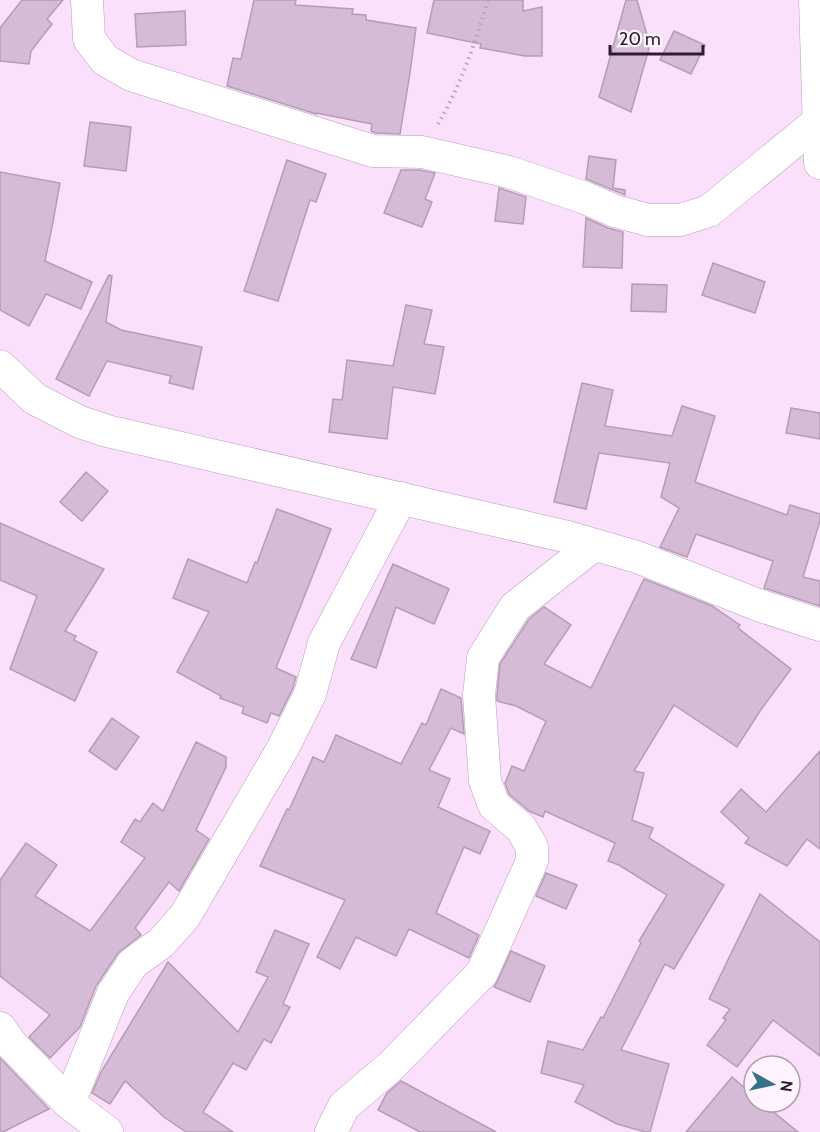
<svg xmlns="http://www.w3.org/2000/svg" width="820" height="1132" font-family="Cabin,sans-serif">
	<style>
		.building { fill: #d5bbd5; stroke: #b59db6; stroke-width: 1.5 }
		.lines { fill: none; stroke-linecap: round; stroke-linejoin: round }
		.minor-casing { stroke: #b89fb9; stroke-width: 33 }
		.path { stroke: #b8a3b9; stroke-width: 4; stroke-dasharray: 1.5 4.5; stroke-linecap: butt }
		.minor { stroke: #fff; stroke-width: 32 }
	</style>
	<rect width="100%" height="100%" fill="#fae0fb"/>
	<!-- building -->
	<g class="building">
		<path d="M 22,0 L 63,0 L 47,19 L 52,24 L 31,51 L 29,64 L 0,61 L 0,28 Z"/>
		<path d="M 254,0 L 296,0 L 295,5 L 353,9 L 352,14 L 366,15 L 366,20 L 416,28 L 410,73 L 400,134 L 376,133 L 371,131 L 372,124 L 316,113 L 316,114 L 227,86 L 233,58 L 241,59 Z"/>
		<path d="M 434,0 L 523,0 L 523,11 L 542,7 L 542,56 L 525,56 L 480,48 L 481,44 L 427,33 Z"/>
		<path d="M 626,0 L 637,0 L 650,45 L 631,112 L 599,97 Z"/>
		<path d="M 185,11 L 186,45 L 137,47 L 135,14 Z"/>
		<path d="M 674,31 L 705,45 L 691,74 L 660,60 Z"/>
		<path d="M 90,122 L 131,127 L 126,171 L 84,166 Z"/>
		<path d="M 589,156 L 616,160 L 613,188 L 625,190 L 625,195 L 586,179 Z"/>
		<path d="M 287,160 L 326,174 L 316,202 L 310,200 L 278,301 L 244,291 Z"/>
		<path d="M 401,170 L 420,170 L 435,173 L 425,199 L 432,202 L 422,227 L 384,213 Z"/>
		<path d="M 0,172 L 60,183 L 52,227 L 45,261 L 92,282 L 81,309 L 46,294 L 29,326 L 0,310 Z"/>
		<path d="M 499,188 L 526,197 L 523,224 L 495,221 Z"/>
		<path d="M 586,218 L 608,228 L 623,232 L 622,268 L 583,267 Z"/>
		<path d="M 713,263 L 765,282 L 755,313 L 702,295 Z"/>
		<path d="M 109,275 L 112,276 L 106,322 L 121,330 L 202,347 L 193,389 L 169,383 L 171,376 L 107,361 L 89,396 L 56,379 Z"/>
		<path d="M 632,284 L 667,285 L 666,312 L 631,311 Z"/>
		<path d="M 406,305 L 432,310 L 424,344 L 444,347 L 435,394 L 393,387 L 387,439 L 329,432 L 333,399 L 342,400 L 347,360 L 393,366 Z"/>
		<path d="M 582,383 L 613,390 L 605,426 L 672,436 L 682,406 L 715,416 L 695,482 L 787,515 L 790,505 L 820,514 L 820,521 L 803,577 L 820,581 L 820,606 L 764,588 L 773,561 L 696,534 L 687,557 L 660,547 L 679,508 L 661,497 L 670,463 L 599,453 L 586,509 L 554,502 Z"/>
		<path d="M 791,408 L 820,413 L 820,439 L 786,433 Z"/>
		<path d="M 86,472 L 108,491 L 82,521 L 60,502 Z"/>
		<path d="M 277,509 L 331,529 L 276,668 L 296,677 L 293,688 L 279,716 L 271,713 L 267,723 L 242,713 L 244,707 L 220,698 L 221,696 L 177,672 L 209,612 L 173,598 L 188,559 L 247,583 L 255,562 L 257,563 Z"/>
		<path d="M 0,523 L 104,569 L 65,631 L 76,636 L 74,640 L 97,652 L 75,701 L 10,669 L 37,596 L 0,580 Z"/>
		<path d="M 393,564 L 449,589 L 434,624 L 396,607 L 376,668 L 351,659 Z"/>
		<path d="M 644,579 L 712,606 L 740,625 L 738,628 L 791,669 L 760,711 L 737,747 L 674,705 L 634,771 L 644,773 L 632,820 L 653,828 L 649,838 L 724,885 L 674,969 L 665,964 L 621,1050 L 669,1064 L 650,1132 L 645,1132 L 617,1124 L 575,1102 L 584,1085 L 541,1073 L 548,1041 L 583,1050 L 601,1017 L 603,1018 L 641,943 L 639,941 L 667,895 L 619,865 L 608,861 L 615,843 L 545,811 L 543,817 L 529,811 L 509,794 L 505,783 L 512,766 L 524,771 L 546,721 L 516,706 L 497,701 L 497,695 L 500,664 L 529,619 L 544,607 L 571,625 L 544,664 L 591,688 Z"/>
		<path d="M 441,689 L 461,698 L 464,734 L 451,728 L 429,770 L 450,779 L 438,807 L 490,831 L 480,854 L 464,847 L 436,913 L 479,935 L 469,958 L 409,929 L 396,956 L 356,937 L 340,969 L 317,957 L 345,900 L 260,866 L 287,809 L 289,810 L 313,757 L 324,762 L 336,735 L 401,764 L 422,723 L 426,725 Z"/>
		<path d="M 112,718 L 139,737 L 116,770 L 89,751 Z"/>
		<path d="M 196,742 L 226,757 L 226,767 L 196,830 L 209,839 L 179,891 L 169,882 L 135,928 L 141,935 L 118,953 L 96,986 L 80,1027 L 50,1058 L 29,1037 L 50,1015 L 0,976 L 0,880 L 26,843 L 57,865 L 35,896 L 90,931 L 145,858 L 121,842 L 135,819 L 140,822 L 153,803 L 163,811 Z"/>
		<path d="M 820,751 L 820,849 L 807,839 L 787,866 L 745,843 L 749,838 L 721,812 L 741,789 L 766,812 Z"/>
		<path d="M 546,873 L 577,885 L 566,909 L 536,896 Z"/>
		<path d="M 760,894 L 820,942 L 820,1056 L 773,1020 L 737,1067 L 707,1045 L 726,1020 L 723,1018 L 730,1009 L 709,999 Z"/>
		<path d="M 275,930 L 309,944 L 283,1004 L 290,1007 L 271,1043 L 264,1039 L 246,1070 L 233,1063 L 203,1112 L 233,1132 L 186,1132 L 164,1117 L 125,1081 L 110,1104 L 92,1093 L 101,1072 L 168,962 L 238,1032 L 268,977 L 256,972 Z"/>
		<path d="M 511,951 L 545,966 L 530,1002 L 494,987 L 498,980 Z"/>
		<path d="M 0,1058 L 49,1109 L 3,1132 L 0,1132 Z"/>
		<path d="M 732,1077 L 754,1096 L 754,1102 L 761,1102 L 798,1132 L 686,1132 Z"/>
		<path d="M 401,1081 L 496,1132 L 420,1132 L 378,1110 L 387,1093 Z"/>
	</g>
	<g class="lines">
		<defs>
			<g id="minor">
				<path d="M 87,0 L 89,39 L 105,60 L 131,75 L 373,151 L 422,152 L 509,172 L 585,198 L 615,211 L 648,220 L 680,220 L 709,211 L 819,121"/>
				<path d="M 815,0 L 820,163"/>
				<path d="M 0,366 L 35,399 L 80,422 L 107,431 L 568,537 L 637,557 L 758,605 L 820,625"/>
				<path d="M 0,1028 L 12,1045 L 69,1103 L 107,1132"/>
				<path d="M 69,1103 L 113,993 L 133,963 L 161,943 L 185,916 L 283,748 L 310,694 L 324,643 L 401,498"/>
				<path d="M 331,1132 L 344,1106 L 391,1066 L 482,973 L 532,861 L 532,847 L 521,828 L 494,805 L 485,781 L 479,695 L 483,658 L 515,607 L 594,545"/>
			</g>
		</defs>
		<!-- minor casing -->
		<use href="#minor" class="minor-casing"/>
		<!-- path -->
		<path class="path" d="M 438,124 C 461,85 475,43 488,0"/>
		<!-- minor -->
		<use href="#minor" class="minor"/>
	</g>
	<!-- north arrow -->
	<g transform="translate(772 1084) rotate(98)"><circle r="28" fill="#fef3fe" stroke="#a99fa9" stroke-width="1.5"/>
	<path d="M0-4.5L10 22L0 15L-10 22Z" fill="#37708a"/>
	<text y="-9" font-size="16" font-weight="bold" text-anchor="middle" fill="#2a202a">N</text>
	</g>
	<!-- scale -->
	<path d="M610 45v9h93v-9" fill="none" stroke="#2a202a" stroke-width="3"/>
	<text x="619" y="45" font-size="18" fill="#2a202a" stroke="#fef3fe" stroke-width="4.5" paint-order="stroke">20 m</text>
</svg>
